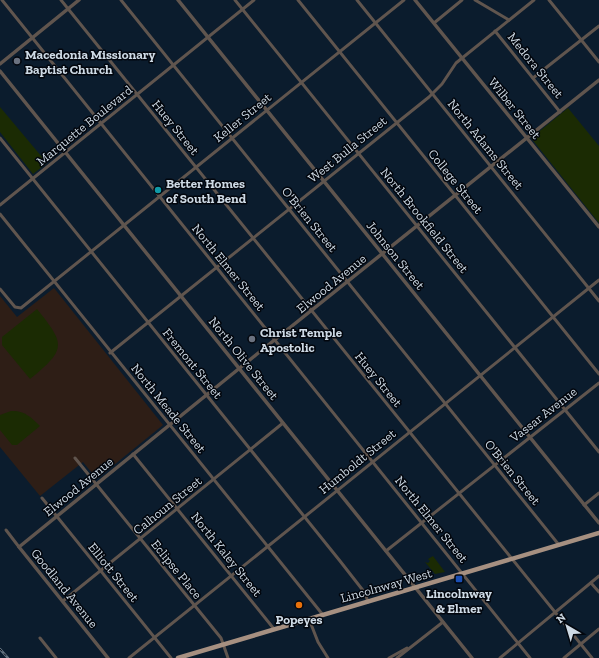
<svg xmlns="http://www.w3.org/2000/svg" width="599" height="658" font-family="'Zilla Slab',serif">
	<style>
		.education { fill: #2e1e16 }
		.green { fill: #1b2b03 }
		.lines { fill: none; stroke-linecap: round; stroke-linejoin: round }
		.minor { stroke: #60554e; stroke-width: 3 }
		.tertiary { stroke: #60554e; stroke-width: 3.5 }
		.primary { stroke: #a69081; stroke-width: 4.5 }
		.rail-casing { stroke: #657482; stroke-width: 2.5 }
		.rail { stroke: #02060d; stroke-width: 1; stroke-dasharray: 3; stroke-linecap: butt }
		.worship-dot { fill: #6b7280; stroke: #02060d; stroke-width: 1.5 }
		.culture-dot { fill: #0f9aa8; stroke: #02060d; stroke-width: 1.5 }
		.transit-dot { fill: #1a4fb4; stroke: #02060d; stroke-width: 1.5 }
		.food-dot { fill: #e8710a; stroke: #02060d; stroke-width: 1.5 }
		.labels { text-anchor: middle; stroke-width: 3; stroke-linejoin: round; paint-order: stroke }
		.poi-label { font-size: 13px; font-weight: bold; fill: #cedae5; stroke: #02060d; text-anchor: start }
		.street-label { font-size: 13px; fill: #cedae5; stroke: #02060d }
	</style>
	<rect width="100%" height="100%" fill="#0b1c2d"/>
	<!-- education -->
	<path class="education" d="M 54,288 L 163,425 L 98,478 L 96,478 L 83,462 L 40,496 L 0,447 L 0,296 L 17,317 Z"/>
	<!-- green -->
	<g class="green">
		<path d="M 0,107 L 47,163 L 33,174 L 0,132 Z"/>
		<path d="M 568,108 L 599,146 L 599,223 L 531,138 Z"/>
		<path d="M 37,309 C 65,344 67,349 30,379 L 2,345 L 2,337 Z"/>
		<path d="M 11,411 C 24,410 31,417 40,426 L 17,445 L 12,445 L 0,430 L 0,415 Z"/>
		<path d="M 433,556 L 445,572 L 435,574 L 425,562 L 428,563 L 430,561 L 428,559 Z"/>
	</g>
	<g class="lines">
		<!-- minor -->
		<g class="minor">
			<path d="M 2,0 L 530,658"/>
			<path d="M 61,0 L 592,658"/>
			<path d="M 121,0 L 559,545"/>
			<path d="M 235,0 L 599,452"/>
			<path d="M 298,0 L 599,374"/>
			<path d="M 357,0 L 599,301"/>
			<path d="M 475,0 L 509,20"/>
			<path d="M 549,0 L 599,62"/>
			<path d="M 434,23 L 462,0"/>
			<path d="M 495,31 L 560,112"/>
			<path d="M 533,78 L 599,26"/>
			<path d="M 0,138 L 340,561 L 365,593 L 368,602"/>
			<path d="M 0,205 L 254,0"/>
			<path d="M 0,214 L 323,615"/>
			<path d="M 0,289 L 15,307 L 21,308 L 404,0"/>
			<path d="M 110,353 L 429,97 L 442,84 L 456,63 L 534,0"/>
			<path d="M 133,454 L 274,629"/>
			<path d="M 75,458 L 221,638 L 228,658"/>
			<path d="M 42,498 L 171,658"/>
			<path d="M 584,505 L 599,493"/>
			<path d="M 6,530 L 19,547"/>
			<path d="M 386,551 L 599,383"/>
			<path d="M 591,583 L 599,592"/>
			<path d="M 63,601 L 283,423"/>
			<path d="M 309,619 L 318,642 L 328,658"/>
			<path d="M 40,638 L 56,658"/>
			<path d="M 129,658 L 599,280"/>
			<path d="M 389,658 L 407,648"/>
			<path d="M 397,658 L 443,622"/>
			<path d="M 500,658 L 599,576"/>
			<path d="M 564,658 L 599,629"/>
		</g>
		<!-- tertiary -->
		<g class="tertiary">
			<path d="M 178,0 L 599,523"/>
			<path d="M 415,0 L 599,227"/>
			<path d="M 0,64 L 79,0"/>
			<path d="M 0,71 L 472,658"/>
			<path d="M 108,658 L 19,547 L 257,354 L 599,80"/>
		</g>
		<!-- primary -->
		<path class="primary" d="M 178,658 L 599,533"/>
		<defs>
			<path id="rail" d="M 0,649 L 8,658"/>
		</defs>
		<!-- rail casing -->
		<use href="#rail" class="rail-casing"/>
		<!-- rail -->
		<use href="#rail" class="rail"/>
	</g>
	<!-- markers -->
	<g class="worship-dot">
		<circle cx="17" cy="61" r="4"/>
		<circle cx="252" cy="339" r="4"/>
	</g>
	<circle class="culture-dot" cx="158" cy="190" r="4"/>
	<rect class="transit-dot" x="455" y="575" width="8" height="8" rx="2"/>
	<circle class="food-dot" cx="299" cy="605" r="4"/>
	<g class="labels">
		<!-- poi labels -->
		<g class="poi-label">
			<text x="25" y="59">Macedonia Missionary<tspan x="25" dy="15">Baptist Church</tspan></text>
			<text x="166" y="188">Better Homes<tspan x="166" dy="15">of South Bend</tspan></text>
			<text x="260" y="337">Christ Temple<tspan x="260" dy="15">Apostolic</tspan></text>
			<text x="459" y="598" text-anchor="middle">Lincolnway<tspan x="459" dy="15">&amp; Elmer</tspan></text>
			<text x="299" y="624" text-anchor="middle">Popeyes</text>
		</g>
		<!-- street labels -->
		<g class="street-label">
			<text transform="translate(536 65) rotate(51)" y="5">Medora Street</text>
			<text transform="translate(515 108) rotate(51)" y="5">Wilber Street</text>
			<text transform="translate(242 117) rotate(-39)" y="5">Keller Street</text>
			<text transform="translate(84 125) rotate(-39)" y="5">Marquette Boulevard</text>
			<text transform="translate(176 127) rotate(51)" y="5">Huey Street</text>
			<text transform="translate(486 144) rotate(51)" y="5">North Adams Street</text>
			<text transform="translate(347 149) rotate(-39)" y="5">West Bulla Street</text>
			<text transform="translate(456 181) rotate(51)" y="5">College Street</text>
			<text transform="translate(310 219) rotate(51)" y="5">O'Brien Street</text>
			<text transform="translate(425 220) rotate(51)" y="5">North Brookfield Street</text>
			<text transform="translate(396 255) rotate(51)" y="5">Johnson Street</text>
			<text transform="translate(229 267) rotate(51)" y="5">North Elmer Street</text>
			<text transform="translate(331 283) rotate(-39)" y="5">Elwood Avenue</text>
			<text transform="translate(244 358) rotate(51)" y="5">North Olive Street</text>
			<text transform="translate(193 363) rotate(51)" y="5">Fremont Street</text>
			<text transform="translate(379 379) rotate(51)" y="5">Huey Street</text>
			<text transform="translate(169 408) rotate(51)" y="5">North Meade Street</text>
			<text transform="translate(543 414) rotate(-38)" y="5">Vassar Avenue</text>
			<text transform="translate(357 461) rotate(-39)" y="5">Humboldt Street</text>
			<text transform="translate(513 472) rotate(51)" y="5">O'Brien Street</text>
			<text transform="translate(78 486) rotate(-39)" y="5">Elwood Avenue</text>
			<text transform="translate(167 505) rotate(-39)" y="5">Calhoun Street</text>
			<text transform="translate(432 519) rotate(51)" y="5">North Elmer Street</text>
			<text transform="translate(227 554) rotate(51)" y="5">North Kaley Street</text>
			<text transform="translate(177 569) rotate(51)" y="5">Eclipse Place</text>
			<text transform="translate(114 572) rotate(51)" y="5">Elliott Street</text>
			<text transform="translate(386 585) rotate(-16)" y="5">Lincolnway West</text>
			<text transform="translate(65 588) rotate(51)" y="5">Goodland Avenue</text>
		</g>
	</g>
	<!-- north arrow -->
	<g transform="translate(567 626) rotate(322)" stroke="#02060d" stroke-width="3" paint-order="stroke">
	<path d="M0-3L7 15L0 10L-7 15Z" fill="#cedae5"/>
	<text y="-6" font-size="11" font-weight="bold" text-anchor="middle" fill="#cedae5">N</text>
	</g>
</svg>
